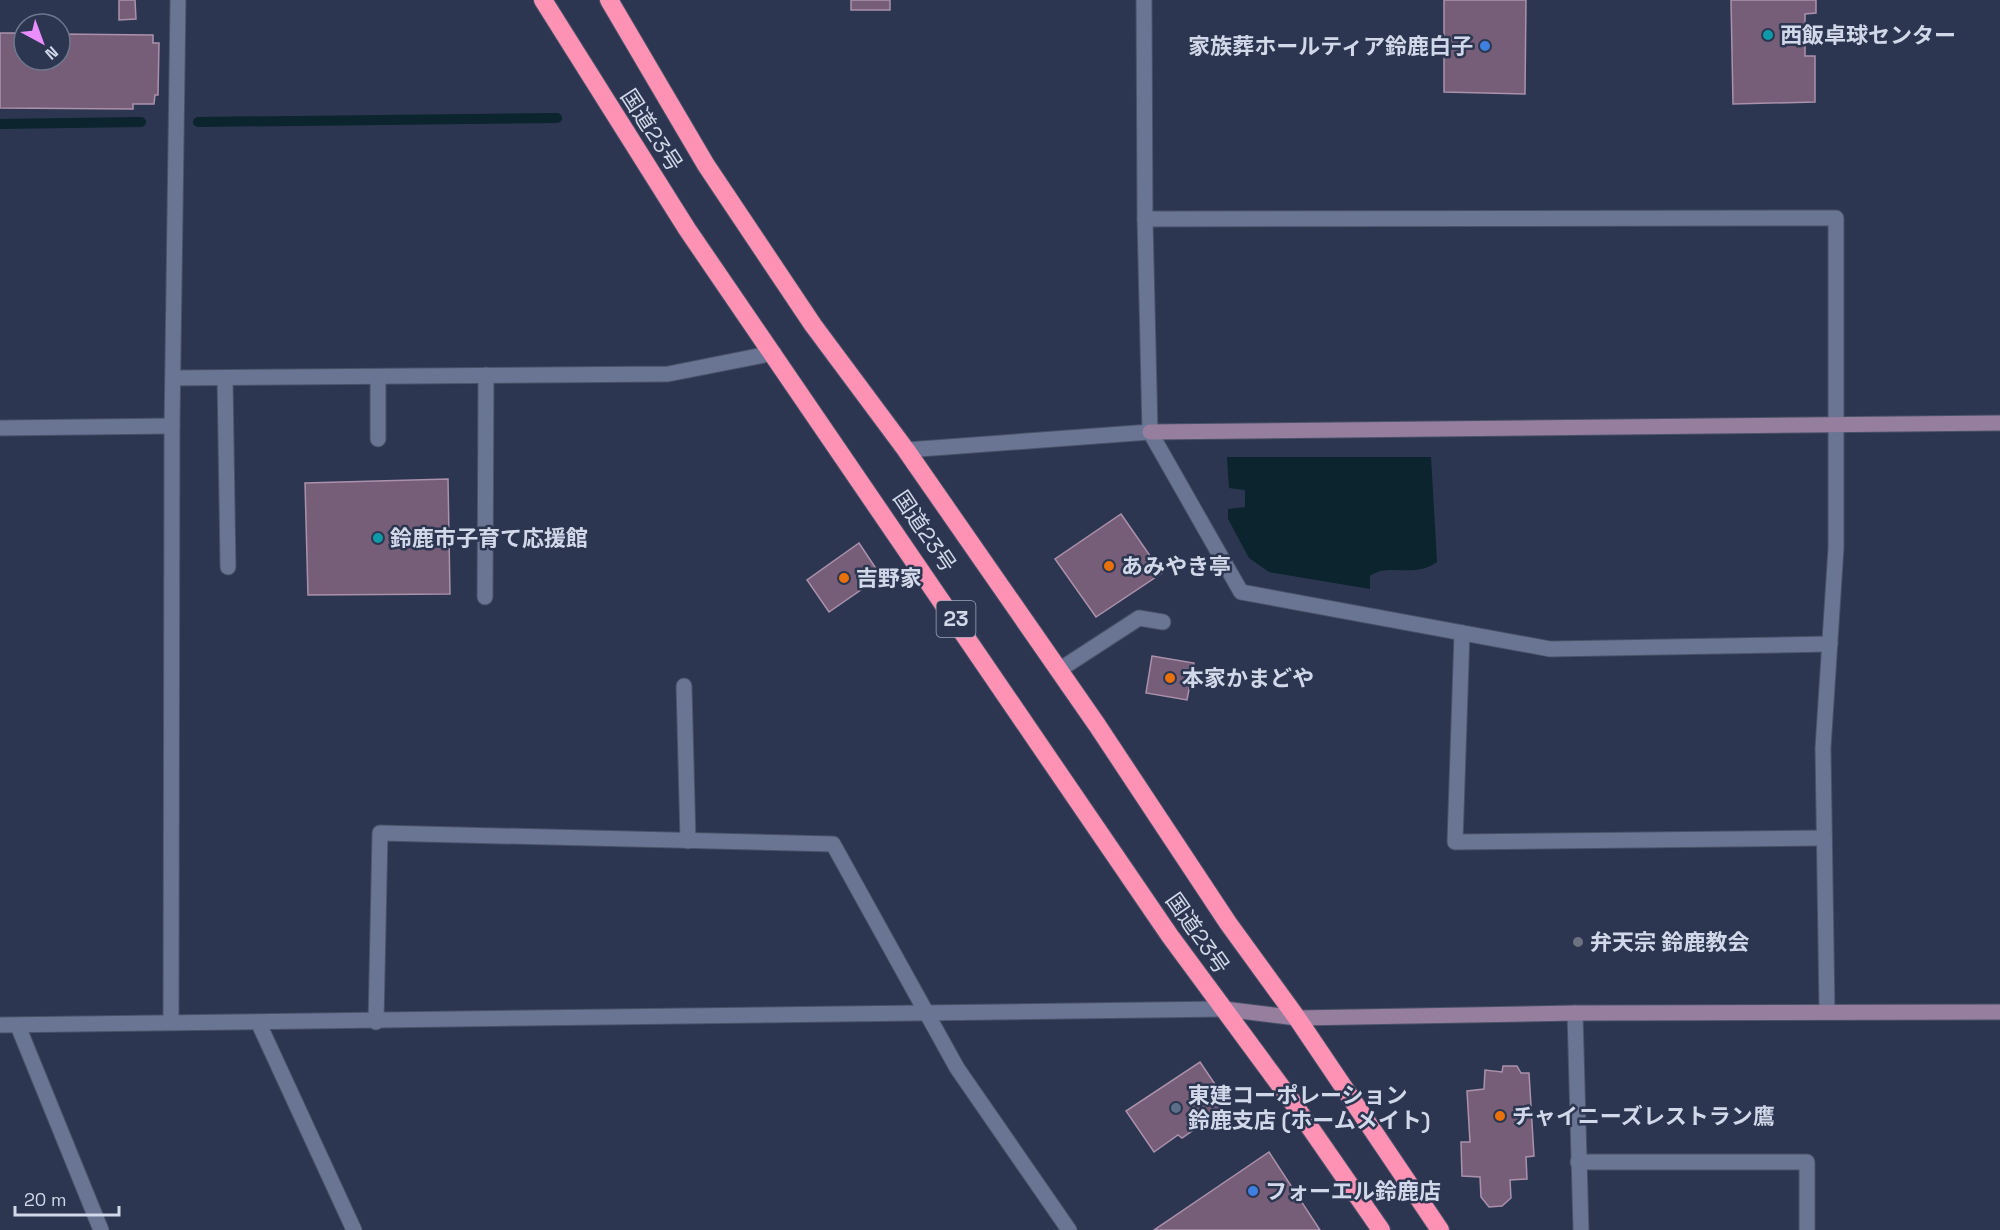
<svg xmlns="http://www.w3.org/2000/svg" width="2000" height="1230" font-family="'Space Grotesk','Noto Sans JP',sans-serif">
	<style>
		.water { fill: #0b242d }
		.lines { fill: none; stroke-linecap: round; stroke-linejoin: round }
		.stream { stroke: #0b242d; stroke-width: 10 }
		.building { fill: #765e78; stroke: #ab91ac; stroke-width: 1.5 }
		.lane-casing { stroke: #495167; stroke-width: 17 }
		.street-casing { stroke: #495167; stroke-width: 17 }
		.secondary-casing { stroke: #495167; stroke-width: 17 }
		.highway-casing { stroke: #495167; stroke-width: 20 }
		.lane { stroke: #6a7594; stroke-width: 15 }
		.street { stroke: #6a7594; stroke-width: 15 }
		.secondary { stroke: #967e9e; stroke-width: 15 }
		.highway { stroke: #fd92b4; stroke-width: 18 }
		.culture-dot { fill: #0f9aa8; stroke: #2c3650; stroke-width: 2 }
		.shop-dot { fill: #3f7fe0; stroke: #2c3650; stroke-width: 2 }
		.food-dot { fill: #e8710a; stroke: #2c3650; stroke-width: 2 }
		.worship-dot { fill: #6b7280; stroke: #2c3650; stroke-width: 2 }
		.service-dot { fill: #5c6f8a; stroke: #2c3650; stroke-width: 2 }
		.labels { text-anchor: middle; stroke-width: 5; stroke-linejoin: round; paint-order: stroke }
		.shield { fill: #2c3650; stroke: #a0a7bb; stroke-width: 1.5 }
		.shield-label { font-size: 21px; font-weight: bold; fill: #d1d8e9 }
		.poi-label { font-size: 22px; font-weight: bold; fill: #d1d8e9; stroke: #2c3650; text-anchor: start }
		.street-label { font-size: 22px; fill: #d1d8e9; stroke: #2c3650 }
	</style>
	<rect width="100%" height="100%" fill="#2c3650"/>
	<!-- water -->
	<path class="water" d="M 1227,457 L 1431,457 L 1437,562 C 1414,579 1388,562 1370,576 L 1370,589 L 1269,572 L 1249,558 L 1228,519 L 1228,509 L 1245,507 L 1245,490 L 1229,488 Z"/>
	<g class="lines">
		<!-- stream -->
		<g class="stream">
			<path d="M 198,122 L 557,118"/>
			<path d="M 0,124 L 141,122"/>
		</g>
	</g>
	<!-- building -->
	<g class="building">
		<path d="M 119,0 L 135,0 L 136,19 L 119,20 Z"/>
		<rect x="851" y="0" width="39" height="10"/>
		<path d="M 1444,0 L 1526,0 L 1525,94 L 1444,92 Z"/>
		<path d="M 1731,0 L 1816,0 L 1816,13 L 1805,14 L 1805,56 L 1815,56 L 1815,102 L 1733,104 Z"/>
		<path d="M 0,33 L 24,33 L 24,60 L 60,60 L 60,34 L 153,35 L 153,43 L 159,43 L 158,95 L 155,95 L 154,104 L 133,104 L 133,109 L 0,108 Z"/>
		<path d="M 448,479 L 450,594 L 308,595 L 305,483 Z"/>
		<path d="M 1121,514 L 1162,573 L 1096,617 L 1055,559 Z"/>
		<path d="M 859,543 L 881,576 L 829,612 L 807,580 Z"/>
		<path d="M 1152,656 L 1194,663 L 1187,700 L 1146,693 Z"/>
		<path d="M 1200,1062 L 1227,1102 L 1220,1107 L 1222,1110 L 1182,1138 L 1178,1135 L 1154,1152 L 1126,1111 Z"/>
		<path d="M 1503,1066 L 1517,1066 L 1521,1073 L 1529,1073 L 1534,1156 L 1526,1157 L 1527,1179 L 1510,1180 L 1511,1198 L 1502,1206 L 1489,1207 L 1481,1197 L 1480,1177 L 1462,1176 L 1461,1142 L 1470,1142 L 1467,1091 L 1484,1089 L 1485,1070 L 1502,1072 Z"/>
		<path d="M 1269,1152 L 1320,1230 L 1154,1230 Z"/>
	</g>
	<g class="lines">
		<defs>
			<g id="lane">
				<path d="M 173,378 L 668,374 L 774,353"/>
				<path d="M 225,378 L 228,567"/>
				<path d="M 378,439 L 378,377"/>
				<path d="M 485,597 L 486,375"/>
				<path d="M 1059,670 L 1139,618 L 1163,622"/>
				<path d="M 1575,1013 L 1581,1230"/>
				<path d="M 1578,1162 L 1807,1162 L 1807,1230"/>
			</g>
			<g id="street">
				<path d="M 1144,0 L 1145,219 L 1150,432 L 1241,592 L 1550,649 L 1830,644"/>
				<path d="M 1145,219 L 1836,218 L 1836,548 L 1823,748 L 1827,1011"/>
				<path d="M 0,428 L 172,426"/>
				<path d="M 906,450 L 1150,432"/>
				<path d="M 1462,633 L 1455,842 L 1824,838"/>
				<path d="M 684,686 L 688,841"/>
				<path d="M 171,1022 L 172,426 L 178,0"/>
				<path d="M 376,1022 L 380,833 L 833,844 L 957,1068 L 1069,1230"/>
				<path d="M 259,1024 L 354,1230"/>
				<path d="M 0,1025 L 1224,1009"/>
				<path d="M 18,1026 L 101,1230"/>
			</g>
			<g id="secondary">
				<path d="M 1150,432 L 2000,423"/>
				<path d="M 1224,1009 L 1297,1018 L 1575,1013 L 2000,1012"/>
			</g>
			<g id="highway">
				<path d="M 543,0 L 687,229 L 1170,936 L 1291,1100 L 1381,1230"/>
				<path d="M 609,0 L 706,165 L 813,325 L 906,450 L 1097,725 L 1228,923 L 1297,1018 L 1440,1230"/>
			</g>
		</defs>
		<!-- lane casing -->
		<use href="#lane" class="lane-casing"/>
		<!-- street casing -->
		<use href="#street" class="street-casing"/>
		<!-- secondary casing -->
		<use href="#secondary" class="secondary-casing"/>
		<!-- highway casing -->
		<use href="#highway" class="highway-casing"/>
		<!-- lane -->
		<use href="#lane" class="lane"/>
		<!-- street -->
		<use href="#street" class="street"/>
		<!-- secondary -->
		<use href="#secondary" class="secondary"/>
		<!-- highway -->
		<use href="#highway" class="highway"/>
	</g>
	<!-- markers -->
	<g class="culture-dot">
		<circle cx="1768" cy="35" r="6"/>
		<circle cx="378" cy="538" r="6"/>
	</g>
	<g class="shop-dot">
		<circle cx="1485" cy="46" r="6"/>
		<circle cx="1253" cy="1191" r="6"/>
	</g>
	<g class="food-dot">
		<circle cx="1109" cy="566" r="6"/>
		<circle cx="844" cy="578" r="6"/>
		<circle cx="1170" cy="678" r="6"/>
		<circle cx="1500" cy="1116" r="6"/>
	</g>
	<circle class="worship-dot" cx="1578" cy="942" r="6"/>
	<circle class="service-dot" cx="1176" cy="1108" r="6"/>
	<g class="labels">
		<!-- shield labels -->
		<rect class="shield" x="936.5" y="601" width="39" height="36" rx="4.5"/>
		<g class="shield-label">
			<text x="956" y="626">23</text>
		</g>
		<!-- poi labels -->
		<g class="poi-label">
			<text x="1780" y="43">西飯卓球センター</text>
			<text x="1473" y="54" text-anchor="end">家族葬ホールティア鈴鹿白子</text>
			<text x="390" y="546">鈴鹿市子育て応援館</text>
			<text x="1121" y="574">あみやき亭</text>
			<text x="856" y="586">吉野家</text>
			<text x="1182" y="686">本家かまどや</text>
			<text x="1590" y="950">弁天宗 鈴鹿教会</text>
			<text x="1188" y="1103">東建コーポレーション<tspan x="1188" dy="25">鈴鹿支店 (ホームメイト)</tspan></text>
			<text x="1512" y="1124">チャイニーズレストラン鷹</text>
			<text x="1265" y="1199">フォーエル鈴鹿店</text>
		</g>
		<!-- street labels -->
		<g class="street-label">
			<text transform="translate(652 130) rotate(57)" y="8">国道23号</text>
			<text transform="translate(925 531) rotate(56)" y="8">国道23号</text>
			<text transform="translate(1198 933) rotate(55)" y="8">国道23号</text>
		</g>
	</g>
	<!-- north arrow -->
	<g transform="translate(42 42) rotate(139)"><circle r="28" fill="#2c3650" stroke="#6e778d" stroke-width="1.5"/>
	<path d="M0-4.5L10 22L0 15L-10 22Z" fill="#ea8dfd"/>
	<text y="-9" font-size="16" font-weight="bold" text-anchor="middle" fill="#d1d8e9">N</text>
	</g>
	<!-- scale -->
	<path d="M15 1206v9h104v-9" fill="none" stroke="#d1d8e9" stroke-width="3"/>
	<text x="24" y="1206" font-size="18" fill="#d1d8e9" stroke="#2c3650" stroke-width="4.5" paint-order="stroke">20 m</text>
</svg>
